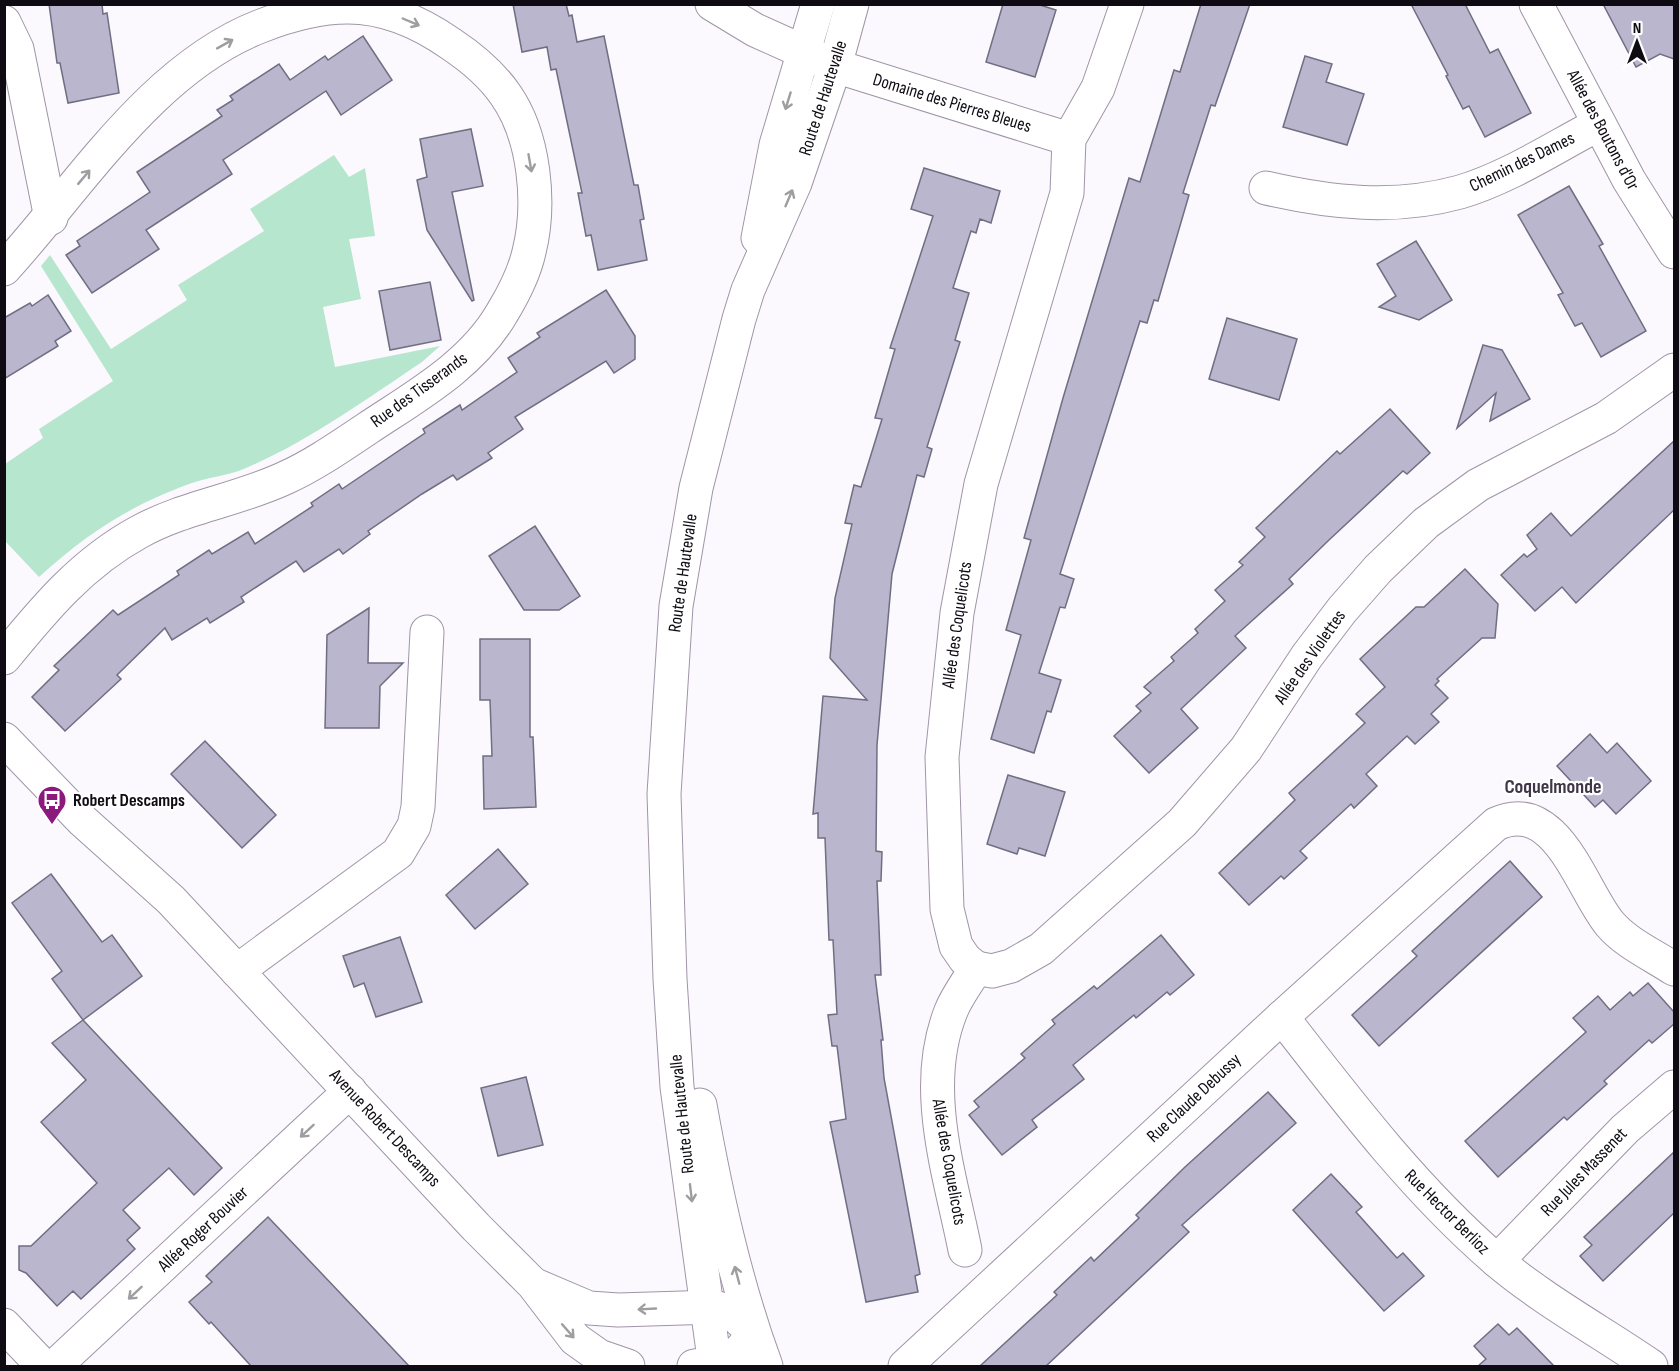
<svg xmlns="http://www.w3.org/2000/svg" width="1679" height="1371" font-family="'Sofia Sans Condensed',sans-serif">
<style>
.green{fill:#b7e6ce}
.building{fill:#b9b6cd;stroke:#706e82;stroke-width:1.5}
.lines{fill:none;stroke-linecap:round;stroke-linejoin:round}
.minor-casing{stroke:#a094a8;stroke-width:35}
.tertiary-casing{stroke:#a094a8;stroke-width:35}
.secondary-casing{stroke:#a094a8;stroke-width:35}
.minor{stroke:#fff;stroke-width:33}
.tertiary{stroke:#fff;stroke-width:33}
.secondary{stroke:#fff;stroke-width:33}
.oneway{stroke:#9f9da0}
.labels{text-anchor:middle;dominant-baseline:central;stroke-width:4.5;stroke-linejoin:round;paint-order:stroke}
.street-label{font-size:18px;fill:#0f0b12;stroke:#fff}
.poi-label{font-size:18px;font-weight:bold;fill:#0f0b12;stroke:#fff;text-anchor:start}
.neighbourhood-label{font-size:20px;font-weight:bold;fill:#403647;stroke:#fff}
</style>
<rect width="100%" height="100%" fill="#fbf9fd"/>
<path class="green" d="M 334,155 L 349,177 L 365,168 L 375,236 L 349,239 L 361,299 L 323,307 L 335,367 L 440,346 L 422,362 C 365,400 309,441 246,468 C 228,476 207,477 189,484 C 127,507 88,533 39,577 L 5,541 L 5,464 L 43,438 L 39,429 L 113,381 L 41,266 L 50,255 L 111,349 L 187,300 L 178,285 L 264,231 L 250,209 Z"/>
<g class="building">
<polygon points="49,4 102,4 103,14 107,13 119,93 68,103 60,63 57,63"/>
<polygon points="513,4 566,4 569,16 572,15 577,42 604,36 634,185 638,185 644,219 640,220 647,260 598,270 591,235 586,236 578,193 582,193 556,69 551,70 547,47 522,52"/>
<polygon points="1003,4 1037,4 1056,10 1035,77 986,62"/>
<polygon points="1201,4 1250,4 1215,106 1211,105 1183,193 1189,195 1158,301 1154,300 1147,323 1140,321 1060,574 1074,579 1065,608 1060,607 1039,673 1061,680 1051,712 1047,711 1034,753 991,739 1021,635 1006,630 1031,540 1024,538 1063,398 1129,178 1140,182 1174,70 1180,72"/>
<polygon points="1411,4 1465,4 1490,53 1498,49 1531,113 1485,137 1469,106 1463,109 1446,76 1448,75"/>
<polygon points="1603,4 1674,4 1674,59 1660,54 1636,67"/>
<polygon points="363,36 392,80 341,115 326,91 223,160 232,174 146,230 159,249 92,293 66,255 80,246 77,241 150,192 137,172 222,116 217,110 233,100 230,96 279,64 290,80 325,56 328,60"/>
<polygon points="1305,56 1332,64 1326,82 1364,94 1347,145 1283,127"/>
<polygon points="471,129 483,186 452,192 474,300 472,301 427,230 417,180 427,177 420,139"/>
<polygon points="924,168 1000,191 991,223 980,219 976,233 971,231 953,288 969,293 955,340 960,342 927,447 932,449 924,477 917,475 892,574 877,745 876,851 882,852 881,881 877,881 881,975 875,975 883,1040 881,1040 884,1078 920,1274 915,1276 918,1292 866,1302 830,1122 846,1119 837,1046 832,1046 828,1015 837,1014 833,940 829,940 825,838 818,838 818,813 813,814 823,696 867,700 830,658 835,598 852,524 845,523 854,485 861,487 882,419 875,418 895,349 890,348 933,216 911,209"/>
<polygon points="1569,186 1603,244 1599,246 1646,331 1601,357 1582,323 1575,326 1558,295 1563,293 1518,215"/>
<polygon points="1416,241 1452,300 1419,320 1379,307 1396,296 1377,264"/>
<polygon points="430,282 441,340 390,350 379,291"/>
<polygon points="606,290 635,336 635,359 614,373 606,361 515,417 523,429 488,453 492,458 457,480 453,475 422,494 368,531 370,534 343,554 339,549 304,572 296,561 241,597 244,602 210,623 207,618 172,640 165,628 117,675 121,679 65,731 32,697 59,670 54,666 113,610 118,615 179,575 177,571 209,550 212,554 248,532 255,544 313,506 311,503 339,484 342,489 425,433 423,429 460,405 462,410 517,372 508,358 540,337 537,333"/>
<polygon points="48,295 71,331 55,341 58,346 4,379 4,318 30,303 32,306"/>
<polygon points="1227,318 1297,339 1279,400 1209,379"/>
<polygon points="1483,345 1502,350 1530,399 1490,421 1496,393 1457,428"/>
<polygon points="1390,409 1430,453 1407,474 1403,471 1329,540 1289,579 1293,584 1235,636 1246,648 1181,709 1198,728 1149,773 1114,736 1141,711 1136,706 1151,693 1144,687 1174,661 1171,657 1198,633 1195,629 1225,601 1215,590 1243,565 1239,562 1265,537 1256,528 1337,451 1340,454"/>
<polygon points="1674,441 1674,510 1576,603 1562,587 1535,611 1501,575 1524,554 1527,557 1537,549 1527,535 1551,513 1571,536"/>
<polygon points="535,526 580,596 559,610 524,610 489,556"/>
<polygon points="1465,569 1498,604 1495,638 1482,638 1437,679 1439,681 1435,685 1448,698 1431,714 1439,722 1415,744 1407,736 1366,774 1377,786 1354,808 1351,804 1300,851 1307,858 1284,879 1281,876 1249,905 1219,873 1295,800 1289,793 1365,723 1356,714 1385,687 1360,659 1416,607 1424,607"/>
<polygon points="369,608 368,663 403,663 380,686 379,728 325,728 327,635"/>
<polygon points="480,639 530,639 530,737 533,737 536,807 484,809 483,756 492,756 490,700 480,700"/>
<polygon points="1590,734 1607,753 1617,743 1651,781 1616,814 1603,800 1595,807 1557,766"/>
<polygon points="205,741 276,815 242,848 171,774"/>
<polygon points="1008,775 1065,792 1045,856 1019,848 1017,854 987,844"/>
<polygon points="498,849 528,884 475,929 446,895"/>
<polygon points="1510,861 1542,897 1379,1046 1352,1015 1417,956 1412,951"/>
<polygon points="51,874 102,942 112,935 142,976 83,1020 52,979 62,971 12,903"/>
<polygon points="1161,935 1194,975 1170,995 1167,992 1136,1018 1134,1015 1073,1065 1084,1079 1032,1120 1037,1127 1002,1155 969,1115 979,1107 974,1101 1025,1058 1021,1054 1055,1024 1052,1020 1094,986 1097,989"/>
<polygon points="400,937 422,1002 376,1017 364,983 354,987 343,956"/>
<polygon points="1648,983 1674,1012 1674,1024 1652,1043 1649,1040 1604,1081 1607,1084 1567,1120 1564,1117 1498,1177 1465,1141 1586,1032 1573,1018 1598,996 1610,1010 1630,992 1633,996"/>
<polygon points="83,1020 222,1168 194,1195 169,1168 123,1210 140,1228 127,1240 135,1249 81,1299 73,1291 57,1306 26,1273 19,1270 19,1246 31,1246 97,1183 41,1122 86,1080 52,1043"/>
<polygon points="526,1077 543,1145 498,1156 481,1088"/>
<polygon points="1268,1092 1296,1123 1182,1225 1189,1232 1046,1366 980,1366 1057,1295 1054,1292 1091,1257 1094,1261 1139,1218 1136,1215 1185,1167"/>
<polygon points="1674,1152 1674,1213 1603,1281 1580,1256 1592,1245 1584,1237"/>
<polygon points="1331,1174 1362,1207 1356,1212 1397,1258 1403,1253 1424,1276 1384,1311 1293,1210"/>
<polygon points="268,1217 361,1315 409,1366 251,1366 211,1322 209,1324 189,1302 212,1282 206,1276"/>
<polygon points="1498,1324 1509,1335 1517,1328 1554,1366 1478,1366 1486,1359 1474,1346"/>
</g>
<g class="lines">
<g class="minor-casing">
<g id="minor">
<polyline points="712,4 755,30 835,66 1069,139"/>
<polyline points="1536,4 1629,180 1674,252"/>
<polyline points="4,22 17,49 51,218"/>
<path d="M 1266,188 C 1331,203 1395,210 1460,192 C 1508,178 1555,147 1599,124"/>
<path d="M 4,269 C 80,186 152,68 261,26 C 289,15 318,7 348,7 C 385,7 421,23 451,44 C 472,58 491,74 505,94 C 535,136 541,204 529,252 C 524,274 513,295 502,313 C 472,365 416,396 368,428 C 341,446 314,465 285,478 C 238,500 184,507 139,532 C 82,563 44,609 4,658"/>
<polyline points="976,968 992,971 1011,966 1041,949 1182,823 1246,749 1307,656 1342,610 1378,569 1426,523 1478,485 1606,418 1674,370"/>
<polyline points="237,971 398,853 414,826 418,807 427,632"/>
<path d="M 1282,1017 C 1348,1102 1414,1189 1496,1260 C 1543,1300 1600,1331 1651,1366"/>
<path d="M 965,1250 C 950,1174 920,1088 951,1011 C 957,996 968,982 976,968 L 965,959 L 956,946 L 947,909 L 942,757 L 957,613 L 981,484 L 1067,193 L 1069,139 L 1098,88 L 1127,4"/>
<polyline points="1497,1261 1625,1129 1674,1087"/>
<polyline points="4,1325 43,1366"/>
<polyline points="55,1366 350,1091"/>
<path d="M 905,1366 L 1282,1017 L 1496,824 C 1557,796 1582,891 1610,924 C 1626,943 1653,955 1674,969"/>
</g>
</g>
<g class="tertiary-casing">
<g id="tertiary">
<polyline points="4,739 83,821 171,900 476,1227 533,1284 575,1339 599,1356 628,1366"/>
<path d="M 535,1285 L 589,1308 L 618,1310 L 715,1307 L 732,1313 L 753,1332 C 737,1361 726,1362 694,1366"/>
</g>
</g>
<g class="secondary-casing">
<g id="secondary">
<polyline points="758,238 776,145 818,4"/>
<path d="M 700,1105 C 716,1194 735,1282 766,1366"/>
<polyline points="715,1366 677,1087 670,979 664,794 676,606 696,488 739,319 748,290 795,183 835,66 852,4"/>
</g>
</g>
<use href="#minor" class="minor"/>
<use href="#tertiary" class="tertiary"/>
<use href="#secondary" class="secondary"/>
</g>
<defs><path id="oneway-shaft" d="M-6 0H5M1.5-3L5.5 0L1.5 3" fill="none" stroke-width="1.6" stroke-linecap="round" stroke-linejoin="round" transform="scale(1.5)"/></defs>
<g class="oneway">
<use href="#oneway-shaft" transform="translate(411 22) rotate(23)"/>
<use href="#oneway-shaft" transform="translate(225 44) rotate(-29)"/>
<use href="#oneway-shaft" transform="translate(788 101) rotate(107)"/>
<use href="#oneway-shaft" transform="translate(530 163) rotate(80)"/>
<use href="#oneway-shaft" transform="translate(84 177) rotate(-50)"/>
<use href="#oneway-shaft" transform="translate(789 198) rotate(-67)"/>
<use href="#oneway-shaft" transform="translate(307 1131) rotate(137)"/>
<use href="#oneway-shaft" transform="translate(691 1193) rotate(83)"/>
<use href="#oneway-shaft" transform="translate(737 1275) rotate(-105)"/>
<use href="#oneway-shaft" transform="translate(135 1293) rotate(137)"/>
<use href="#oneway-shaft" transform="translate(647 1309) rotate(177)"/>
<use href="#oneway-shaft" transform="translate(568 1331) rotate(49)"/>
</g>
<defs>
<g id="bus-pin" transform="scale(1.5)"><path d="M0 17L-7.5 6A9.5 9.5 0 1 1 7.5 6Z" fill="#8c1a7c" stroke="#fff"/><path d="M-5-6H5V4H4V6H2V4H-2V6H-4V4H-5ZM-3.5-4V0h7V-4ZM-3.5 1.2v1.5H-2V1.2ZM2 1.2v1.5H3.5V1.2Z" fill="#fff"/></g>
</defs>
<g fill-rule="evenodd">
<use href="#bus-pin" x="52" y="800"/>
</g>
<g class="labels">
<g class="street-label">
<text transform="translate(823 98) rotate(-72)">Route de Hautevalle</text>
<text transform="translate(952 103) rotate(17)">Domaine des Pierres Bleues</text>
<text transform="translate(1603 130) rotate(62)">Allée des Boutons d'Or</text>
<text transform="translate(1522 162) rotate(-26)">Chemin des Dames</text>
<text transform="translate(419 390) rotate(-36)">Rue des Tisserands</text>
<text transform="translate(683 573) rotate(-82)">Route de Hautevalle</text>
<text transform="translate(957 625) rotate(-82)">Allée des Coquelicots</text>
<text transform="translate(1310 657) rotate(-55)">Allée des Violettes</text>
<text transform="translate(1194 1098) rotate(-43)">Rue Claude Debussy</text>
<text transform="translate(682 1114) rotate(-96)">Route de Hautevalle</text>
<text transform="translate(385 1128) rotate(47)">Avenue Robert Descamps</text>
<text transform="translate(949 1162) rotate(80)">Allée des Coquelicots</text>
<text transform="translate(1584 1172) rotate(-46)">Rue Jules Massenet</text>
<text transform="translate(1447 1212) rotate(45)">Rue Hector Berlioz</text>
<text transform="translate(203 1229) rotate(-43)">Allée Roger Bouvier</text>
</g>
<g class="poi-label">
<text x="73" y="800">Robert Descamps</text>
</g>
<g class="neighbourhood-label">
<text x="1553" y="787">Coquelmonde</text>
</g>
</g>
<rect width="1679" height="1371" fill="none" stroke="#0f0b12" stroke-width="12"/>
<g transform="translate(1637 42)" stroke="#ffffff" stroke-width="4.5" paint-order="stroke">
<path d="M0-4.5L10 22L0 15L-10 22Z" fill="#0f0b12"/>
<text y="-9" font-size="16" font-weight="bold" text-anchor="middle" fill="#0f0b12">N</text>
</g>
</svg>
